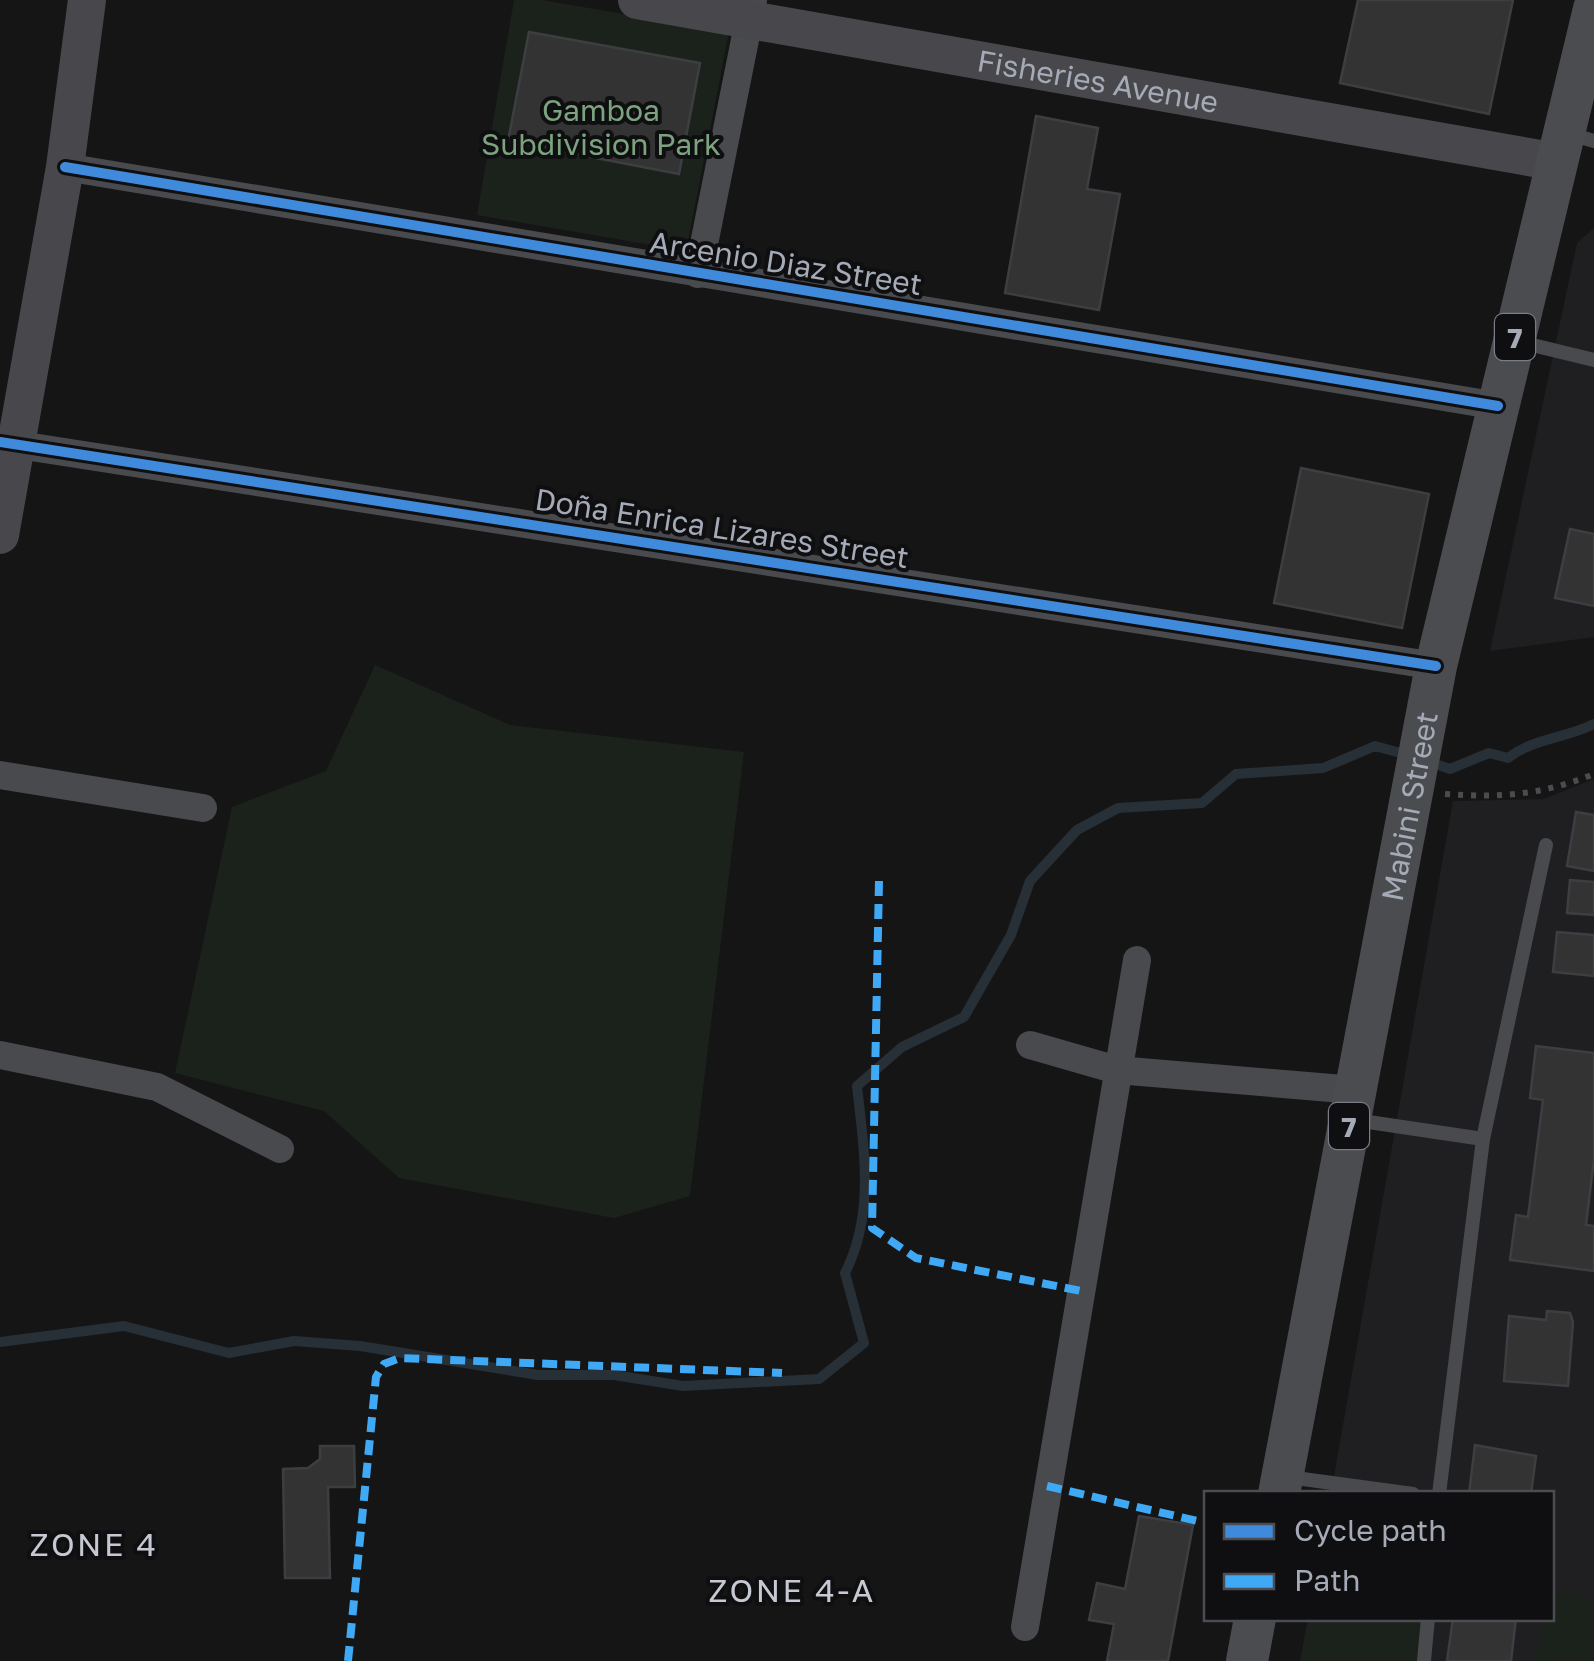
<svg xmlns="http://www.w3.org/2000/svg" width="1594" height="1661" font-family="'Golos Text',sans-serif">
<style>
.built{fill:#1f1f21}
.green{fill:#1b221c}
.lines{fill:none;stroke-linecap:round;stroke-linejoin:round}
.stream{stroke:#272f37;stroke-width:10}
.building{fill:#333334;stroke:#3d3e41;stroke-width:2.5}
.path{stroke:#4b4c50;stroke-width:6;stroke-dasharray:5 8;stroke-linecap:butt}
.lane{stroke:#494a4e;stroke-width:14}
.street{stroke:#494a4e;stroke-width:28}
.secondary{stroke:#48484c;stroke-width:38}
.primary{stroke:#4b4c50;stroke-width:42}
.quiet{stroke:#3fa9f5;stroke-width:8;stroke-dasharray:15 8;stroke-linecap:butt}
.cycleway-casing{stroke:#0f0f11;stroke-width:16}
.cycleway{stroke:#408adc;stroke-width:10}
.labels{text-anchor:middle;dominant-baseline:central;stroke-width:8;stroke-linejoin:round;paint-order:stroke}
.shield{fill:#0f0f11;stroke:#787c85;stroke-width:2.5}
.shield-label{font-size:28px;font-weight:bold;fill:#a5aab7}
.street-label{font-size:30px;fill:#a5aab7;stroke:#0f0f11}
.park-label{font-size:30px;fill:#7ba37e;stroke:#0f0f11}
.neighbourhood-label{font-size:32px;letter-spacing:2.5px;fill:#c6c9d2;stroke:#0f0f11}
</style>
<rect width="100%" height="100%" fill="#151515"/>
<g class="built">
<polygon points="1594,228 1594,637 1490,651 1577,243"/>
<polygon points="1594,779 1594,1661 1300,1661 1308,1619 1552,1618 1552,1494 1331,1493 1453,801 1544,799"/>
</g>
<g class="green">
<polygon points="514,0 542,0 729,32 686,251 477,215"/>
<polygon points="375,665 510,725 744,752 690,1196 614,1218 399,1178 324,1111 175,1073 232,807 326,771"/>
<polygon points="1552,1592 1594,1599 1594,1661 1536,1661 1543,1619 1552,1618"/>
<polygon points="1310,1619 1431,1619 1426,1661 1302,1661"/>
</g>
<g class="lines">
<g class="stream">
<path d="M 1429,762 L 1450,769 L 1489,753 L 1508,758 C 1534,738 1564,739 1594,724"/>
<path d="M 0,1342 L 124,1326 L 229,1353 L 294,1341 L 360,1346 L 538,1375 L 614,1375 L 683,1386 L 819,1379 L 864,1343 L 845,1273 C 875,1214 864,1150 857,1086 L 902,1047 L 964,1017 L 1011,935 L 1030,881 L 1077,830 L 1118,808 L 1202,803 L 1236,774 L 1323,768 L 1375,746 L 1408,755"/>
</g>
</g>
<g class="building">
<polygon points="1358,0 1513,0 1489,114 1340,83"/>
<polygon points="529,32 700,63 679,174 508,141"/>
<polygon points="1036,116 1098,128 1087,189 1120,194 1099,310 1005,293"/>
<polygon points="1301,468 1429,494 1402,628 1274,603"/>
<polygon points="1570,529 1594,534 1594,606 1555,598"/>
<polygon points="1576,812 1594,815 1594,871 1567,866"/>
<polygon points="1570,880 1594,882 1594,915 1567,913"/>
<polygon points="1557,932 1594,935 1594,976 1553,972"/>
<polygon points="1536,1046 1594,1053 1594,1159 1586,1225 1594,1226 1594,1271 1510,1260 1516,1215 1528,1217 1543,1100 1530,1098"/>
<polygon points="1547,1311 1570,1313 1573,1322 1568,1386 1504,1381 1509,1316 1546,1320"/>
<polygon points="1475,1445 1536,1456 1531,1494 1469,1494"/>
<polygon points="320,1446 354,1446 355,1487 328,1487 330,1578 285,1578 283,1469 308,1468 320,1459"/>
<polygon points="1139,1516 1193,1525 1168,1661 1107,1661 1114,1624 1089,1620 1097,1583 1125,1589"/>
<polygon points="1453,1618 1516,1618 1511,1661 1447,1661"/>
</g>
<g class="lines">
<path class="path" d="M 1445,794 C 1500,798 1542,795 1594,774"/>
<g class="lane">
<polyline points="1570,134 1594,141"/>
<polyline points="1520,342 1594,360"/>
<polyline points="1355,1120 1483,1139"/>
<polyline points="1288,1477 1413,1494"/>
<polyline points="1439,1494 1483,1139 1546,845"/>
<polyline points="1424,1661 1428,1618"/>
</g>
<g class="street">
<polyline points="65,167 1498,406"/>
<polyline points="698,274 753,0"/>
<polyline points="0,442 1436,666"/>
<polyline points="0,775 203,808"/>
<polyline points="1030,1045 1117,1070 1355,1090"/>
<polyline points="0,1055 157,1087 280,1149"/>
<polyline points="1025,1627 1137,960"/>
</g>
<g class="secondary">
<path id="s1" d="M 637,0 L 1557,162"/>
<polyline points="0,535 65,167 87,0"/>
</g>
<g class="primary">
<path id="s2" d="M 1279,1494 L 1436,666 L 1594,9"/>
<polyline points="1247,1661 1255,1618"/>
</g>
<g class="quiet">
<polyline points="879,881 872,1228 916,1258 1081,1291"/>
<polyline points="1047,1486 1206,1523"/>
<polyline points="348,1661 376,1377 384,1364 400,1358 782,1373"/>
</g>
<g class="cycleway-casing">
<g id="cycleway">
<polyline points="65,167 1498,406"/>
<polyline points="0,442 1436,666"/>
</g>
</g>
<use href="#cycleway" class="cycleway"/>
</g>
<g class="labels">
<g class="shield">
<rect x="1495" y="314" width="40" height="46" rx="8"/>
<rect x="1329" y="1103" width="40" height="46" rx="8"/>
</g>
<g class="shield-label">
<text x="1515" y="337">7</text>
<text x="1349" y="1126">7</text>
</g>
<g class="street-label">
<text stroke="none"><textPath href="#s1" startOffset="468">Fisheries Avenue</textPath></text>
<text transform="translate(786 263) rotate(9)">Arcenio Diaz Street</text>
<text transform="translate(722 528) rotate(9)">Doña Enrica Lizares Street</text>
<text stroke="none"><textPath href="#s2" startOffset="700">Mabini Street</textPath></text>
</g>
<g class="park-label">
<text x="601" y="110">Gamboa<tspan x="601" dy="34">Subdivision Park</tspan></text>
</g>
<g class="neighbourhood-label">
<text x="94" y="1544">ZONE 4</text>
<text x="792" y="1590">ZONE 4-A</text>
</g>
</g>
<rect x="1204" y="1491" width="350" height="130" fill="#0f0f11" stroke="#4b4d53" stroke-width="2.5"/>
<rect x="1224" y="1524" width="50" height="15" fill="#408adc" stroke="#4b4d53" stroke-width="2.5"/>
<text x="1294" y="1541" font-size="30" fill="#a5aab7">Cycle path</text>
<rect x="1224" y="1574" width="50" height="15" fill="#3fa9f5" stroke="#4b4d53" stroke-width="2.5"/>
<text x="1294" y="1591" font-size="30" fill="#a5aab7">Path</text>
</svg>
